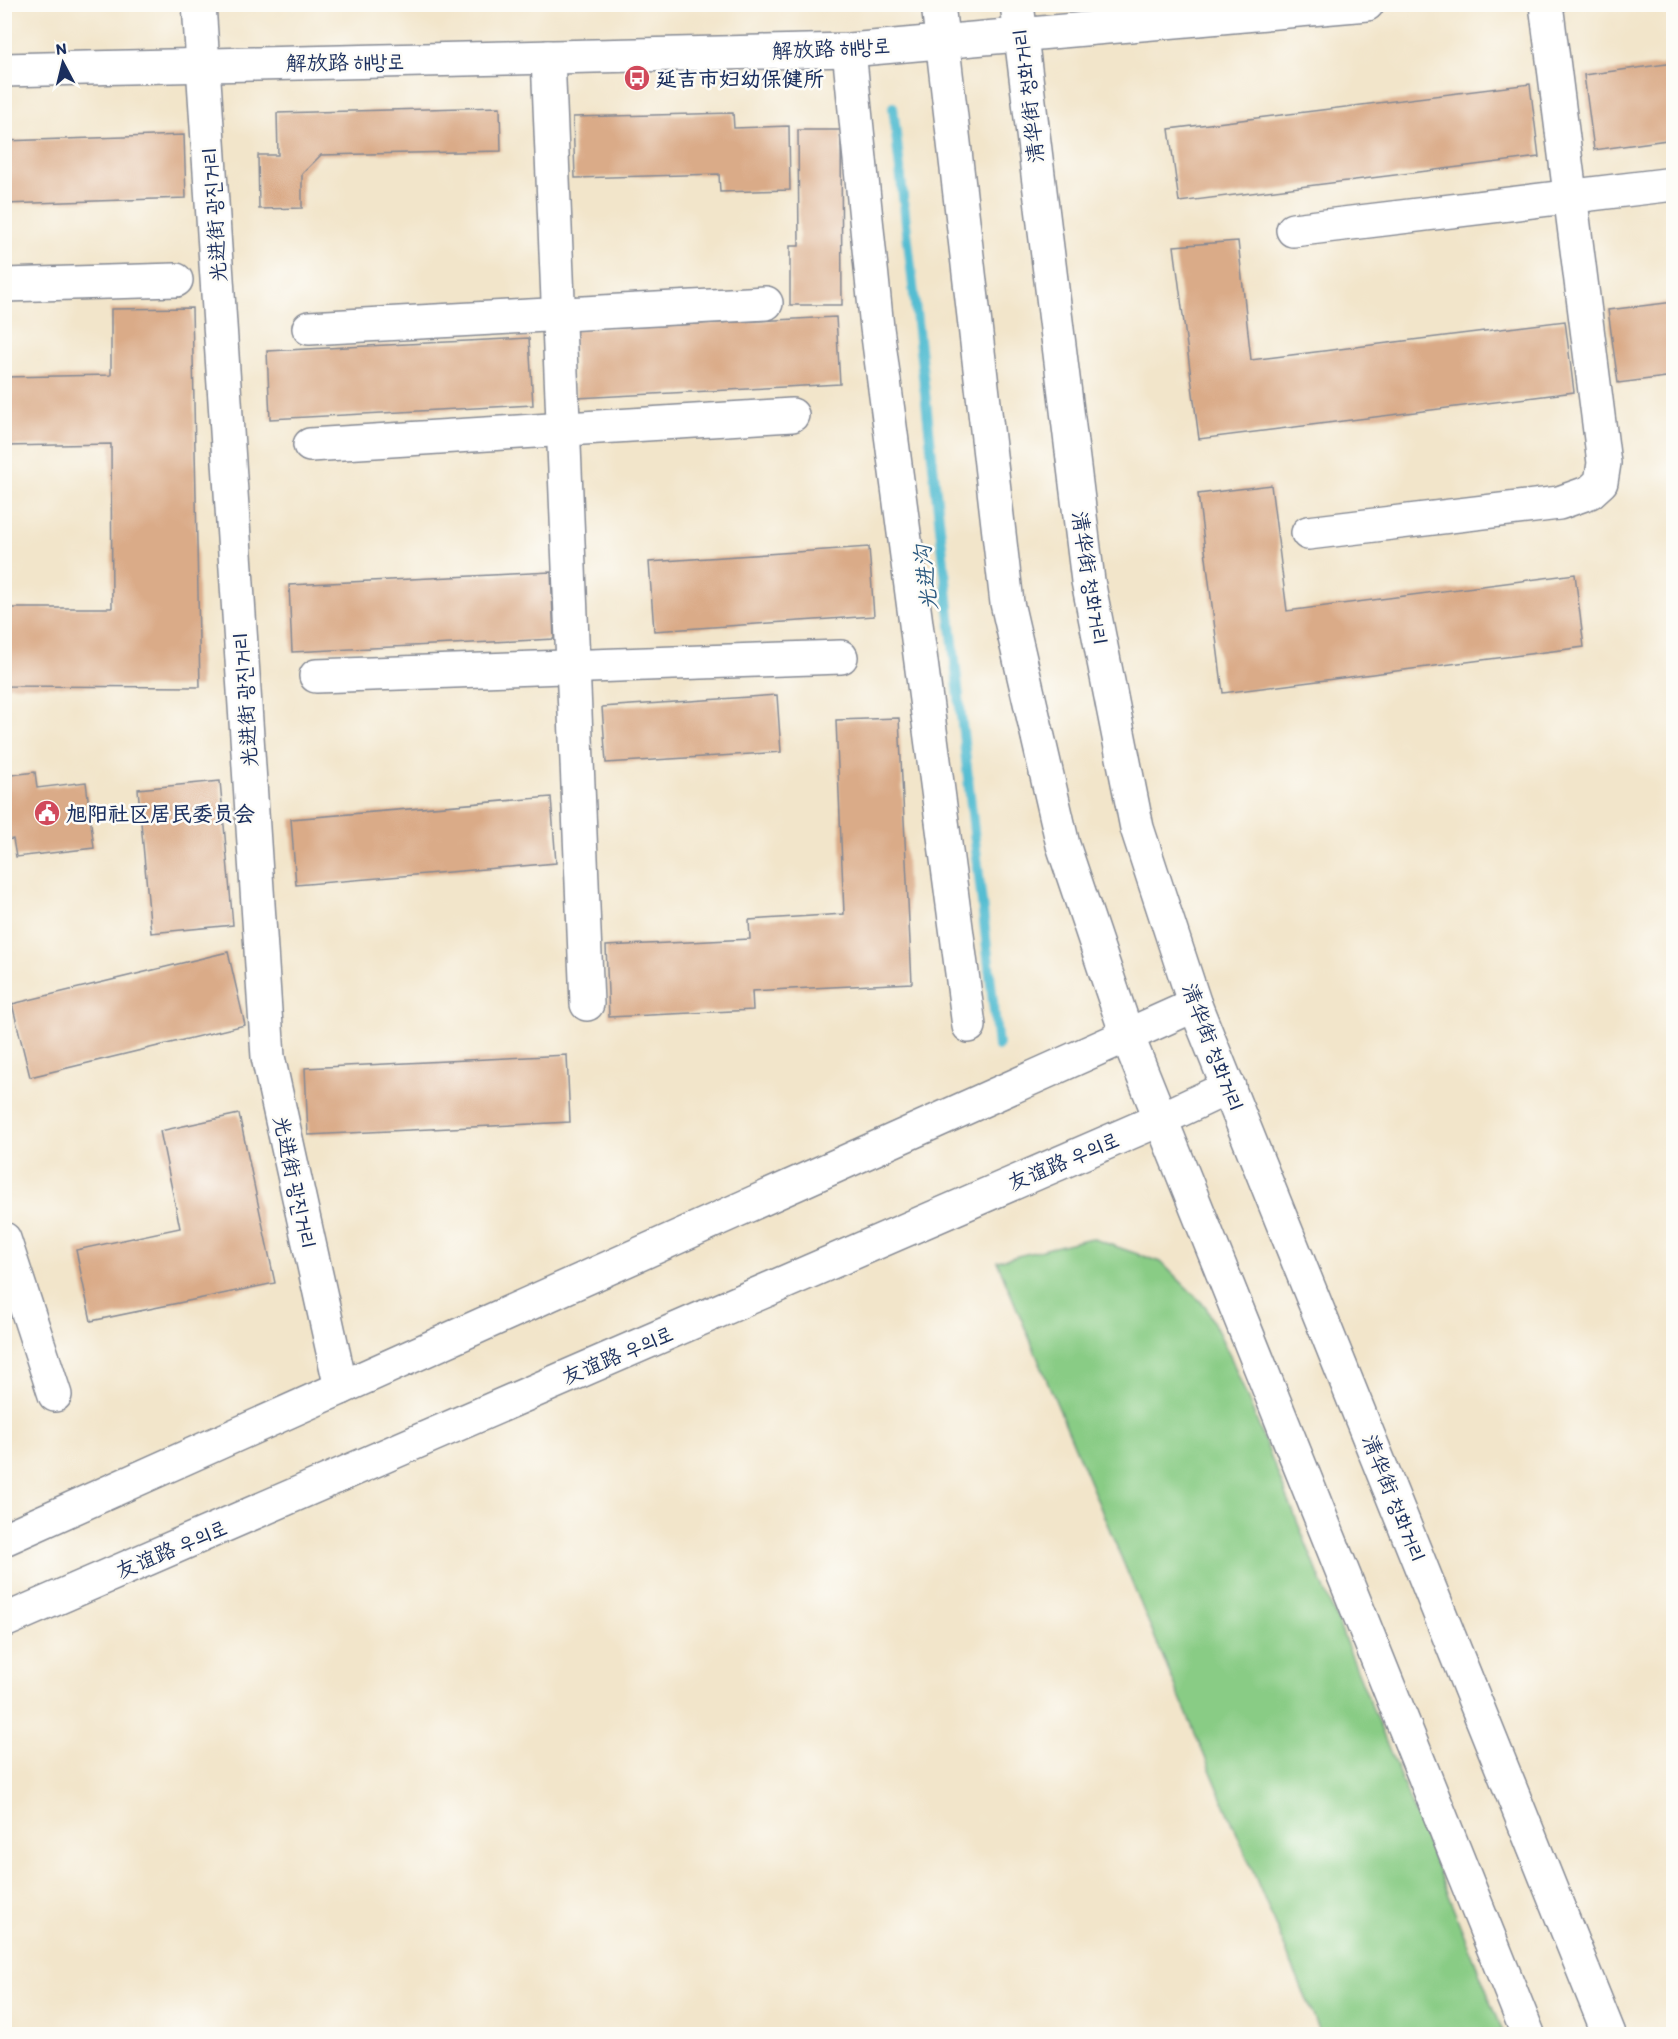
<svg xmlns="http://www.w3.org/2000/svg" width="1678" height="2039" font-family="Itim,'LXGW WenKai TC','Poor Story',sans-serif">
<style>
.green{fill:#89cc85;stroke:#527e72;stroke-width:1.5}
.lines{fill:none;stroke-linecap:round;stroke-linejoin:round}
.stream{stroke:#55bdd2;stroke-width:10}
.building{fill:#daab88}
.minor-casing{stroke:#868a94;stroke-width:36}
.major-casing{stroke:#868a94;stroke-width:36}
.minor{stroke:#fff;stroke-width:33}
.major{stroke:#fff;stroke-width:33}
.labels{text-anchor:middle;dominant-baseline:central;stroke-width:5;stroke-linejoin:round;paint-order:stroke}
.street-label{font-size:21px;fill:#1b2f5e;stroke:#fdfcf7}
.poi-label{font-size:21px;font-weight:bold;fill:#1b2f5e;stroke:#fdfcf7;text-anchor:start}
.water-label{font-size:22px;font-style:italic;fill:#2c5a81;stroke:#fdfcf7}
</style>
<rect width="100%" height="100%" fill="#fdfcf7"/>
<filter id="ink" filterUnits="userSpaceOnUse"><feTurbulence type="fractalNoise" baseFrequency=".0167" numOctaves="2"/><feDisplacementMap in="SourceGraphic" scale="12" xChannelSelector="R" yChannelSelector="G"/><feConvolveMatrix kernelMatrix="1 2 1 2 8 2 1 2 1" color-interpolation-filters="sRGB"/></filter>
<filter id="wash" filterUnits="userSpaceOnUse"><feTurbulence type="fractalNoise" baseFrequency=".008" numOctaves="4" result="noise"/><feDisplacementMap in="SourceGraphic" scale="24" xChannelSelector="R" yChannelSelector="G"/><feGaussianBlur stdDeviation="1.35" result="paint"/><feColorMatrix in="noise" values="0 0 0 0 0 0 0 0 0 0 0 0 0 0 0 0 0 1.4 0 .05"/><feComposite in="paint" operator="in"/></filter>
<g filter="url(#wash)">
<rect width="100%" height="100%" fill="#f2e5ca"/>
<polygon class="green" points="1091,1238 1161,1262 1206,1307 1232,1360 1504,2034 1321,2034 997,1261"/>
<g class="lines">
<polyline class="stream" points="893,107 998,1046"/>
</g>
<g id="blocks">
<g class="building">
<polygon points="1674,63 1674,139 1594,150 1584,75"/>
<polygon points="1530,84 1539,157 1179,202 1169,129"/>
<polygon points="500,107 501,151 321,155 302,174 302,208 259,209 258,155 278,155 277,113"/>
<polygon points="733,113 734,128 789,126 790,190 720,192 719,174 575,178 573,117"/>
<polygon points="798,130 841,130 842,305 790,305 790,246 799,246"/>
<polygon points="184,135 186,198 4,204 4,141"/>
<polygon points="1238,241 1251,360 1565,321 1574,392 1199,439 1174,246"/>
<polygon points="1674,302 1674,376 1618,383 1608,310"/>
<polygon points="192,308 200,687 4,686 4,608 112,608 111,444 4,446 4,377 111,375 111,309"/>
<polygon points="836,317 840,384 577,398 573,330"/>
<polygon points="529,338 533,405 270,419 267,351"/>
<polygon points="1271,485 1287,611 1575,574 1584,647 1223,693 1198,494"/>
<polygon points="869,547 874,616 654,631 649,562"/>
<polygon points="551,572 554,639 292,652 289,585"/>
<polygon points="777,695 781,752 606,763 602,707"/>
<polygon points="899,718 912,983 752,991 753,1010 609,1017 606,946 750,939 749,920 844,914 836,720"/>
<polygon points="35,772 37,788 86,782 94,848 16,857 13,839 4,840 4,776"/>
<polygon points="220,781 233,925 151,933 138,789"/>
<polygon points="551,797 556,863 296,885 291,819"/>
<polygon points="228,952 245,1025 30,1077 12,1004"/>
<polygon points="567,1055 570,1122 308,1135 305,1068"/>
<polygon points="239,1114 275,1283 91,1321 76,1250 180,1228 160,1131"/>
</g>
</g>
</g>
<g filter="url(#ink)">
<use href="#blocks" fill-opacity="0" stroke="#868a94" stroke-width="1.5"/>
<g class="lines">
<g class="minor-casing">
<g id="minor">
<polyline points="199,4 268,1057 341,1388"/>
<polyline points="849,50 877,328 969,1026"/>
<polyline points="548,57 587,1004"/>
<polyline points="4,70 849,50 1367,4"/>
<polyline points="1293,230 1674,184"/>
<polyline points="4,285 176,280"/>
<polyline points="309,328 766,303"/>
<polyline points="310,445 792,415"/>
<polyline points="1308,533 1559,503 1590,492 1601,482 1604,463 1546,4"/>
<polyline points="316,676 841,657"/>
<polyline points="4,1239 55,1395"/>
</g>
</g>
<g class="major-casing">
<g id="major">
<polyline points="938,4 1007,603 1063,845 1127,1035 1528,2034"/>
<polyline points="1017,4 1088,581 1137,828 1195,1005 1609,2034"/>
<polyline points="4,1539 1195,1005"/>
<polyline points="4,1621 1161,1119 1229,1087"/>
</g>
</g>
<use href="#minor" class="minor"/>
<use href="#major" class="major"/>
</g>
</g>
<defs>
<g id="bus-disc" transform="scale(1.35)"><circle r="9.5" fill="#d1495b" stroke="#fdfcf7"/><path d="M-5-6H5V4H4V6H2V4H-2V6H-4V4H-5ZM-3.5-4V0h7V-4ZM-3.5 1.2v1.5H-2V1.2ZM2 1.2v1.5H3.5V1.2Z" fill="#fff"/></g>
<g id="civic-disc" transform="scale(1.35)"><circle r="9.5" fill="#d1495b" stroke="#fdfcf7"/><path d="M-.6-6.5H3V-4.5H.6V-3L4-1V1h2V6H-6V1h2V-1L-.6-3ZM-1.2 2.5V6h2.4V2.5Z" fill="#fff"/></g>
</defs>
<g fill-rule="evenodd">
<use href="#bus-disc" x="637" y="78"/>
<use href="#civic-disc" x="47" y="813"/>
</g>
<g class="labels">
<g class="street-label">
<text transform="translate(831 48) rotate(-3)">解放路 해방로</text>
<text transform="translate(345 62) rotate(-1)">解放路 해방로</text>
<text transform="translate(1028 96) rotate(-97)">清华街 청화거리</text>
<text transform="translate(214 215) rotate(-94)">光进街 광진거리</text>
<text transform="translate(1090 578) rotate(81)">清华街 청화거리</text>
<text transform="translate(245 700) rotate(-94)">光进街 광진거리</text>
<text transform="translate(1213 1047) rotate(69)">清华街 청화거리</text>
<text transform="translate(1063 1161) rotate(-23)">友谊路 우의로</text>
<text transform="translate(295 1182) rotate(78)">光进街 광진거리</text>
<text transform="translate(617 1355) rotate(-23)">友谊路 우의로</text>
<text transform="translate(1394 1498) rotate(68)">清华街 청화거리</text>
<text transform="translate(171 1549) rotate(-23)">友谊路 우의로</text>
</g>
<g class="poi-label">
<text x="656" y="78">延吉市妇幼保健所</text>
<text x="66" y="813">旭阳社区居民委员会</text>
</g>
<g class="water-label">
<text transform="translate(926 578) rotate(-96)">光进沟</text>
</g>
</g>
<rect width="1678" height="2039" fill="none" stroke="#fdfcf7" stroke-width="24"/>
<g transform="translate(63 63) rotate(353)" stroke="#fdfcf7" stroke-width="4.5" paint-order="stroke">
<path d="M0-4.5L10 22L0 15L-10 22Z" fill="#1b2f5e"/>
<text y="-9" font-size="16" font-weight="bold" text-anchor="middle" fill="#1b2f5e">N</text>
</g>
</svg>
